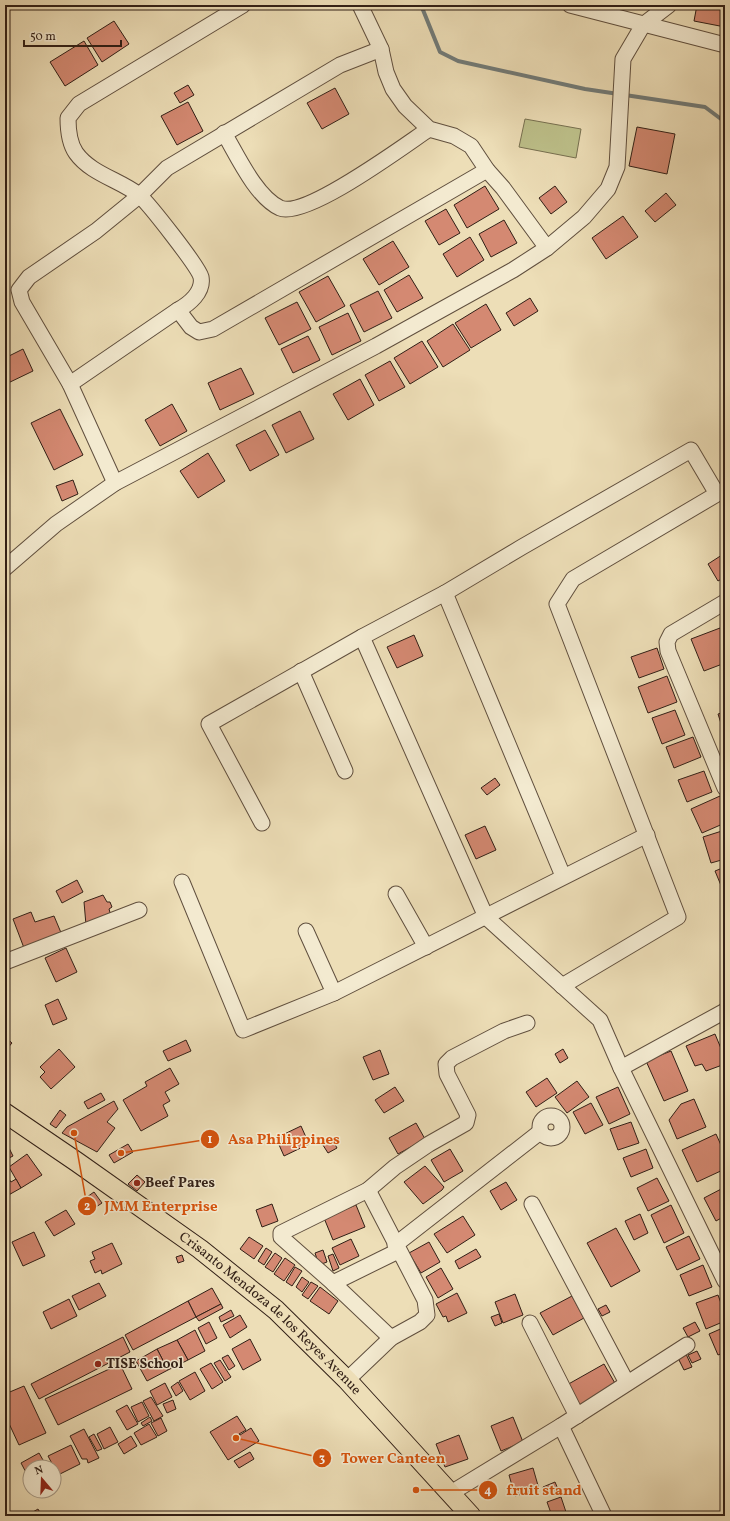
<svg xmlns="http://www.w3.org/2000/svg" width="730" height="1521" font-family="Vollkorn,serif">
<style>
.green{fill:#bdc08a;stroke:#777050}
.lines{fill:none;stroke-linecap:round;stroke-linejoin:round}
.stream{stroke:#727b78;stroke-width:4}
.building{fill:#d48972;stroke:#311f16}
.minor-casing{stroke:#604f3e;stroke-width:17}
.major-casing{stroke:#311f16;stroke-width:21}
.minor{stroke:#f3ead0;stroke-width:15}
.major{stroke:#eddeb7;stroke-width:19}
.poi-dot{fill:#8f2418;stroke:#f3ead0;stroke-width:1.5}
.labels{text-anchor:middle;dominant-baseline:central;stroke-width:3;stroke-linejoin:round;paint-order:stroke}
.poi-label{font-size:14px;font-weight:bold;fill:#311f16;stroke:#f3ead0;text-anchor:start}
.street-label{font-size:14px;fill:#311f16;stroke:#f3ead0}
.leader{fill:none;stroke:#d6530d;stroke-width:1.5}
.callout-dot{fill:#d6530d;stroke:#f3ead0;stroke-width:1.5}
.mark-label{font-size:12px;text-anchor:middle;font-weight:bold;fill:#fff}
.callout-label{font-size:15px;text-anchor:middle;font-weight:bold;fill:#d6530d;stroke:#f3ead0;stroke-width:3;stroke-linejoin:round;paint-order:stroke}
</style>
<rect width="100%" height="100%" fill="#eddeb7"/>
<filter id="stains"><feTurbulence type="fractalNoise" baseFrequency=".005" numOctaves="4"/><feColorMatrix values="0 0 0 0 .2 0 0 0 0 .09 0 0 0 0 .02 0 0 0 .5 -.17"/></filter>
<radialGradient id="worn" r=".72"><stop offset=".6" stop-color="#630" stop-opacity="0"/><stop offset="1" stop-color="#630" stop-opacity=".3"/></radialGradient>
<polygon class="green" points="525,119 581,129 576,158 519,147"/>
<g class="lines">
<polyline class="stream" points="421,5 440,52 458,61 585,89 705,107 725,122"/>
</g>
<g class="building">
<polygon points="697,5 725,5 725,27 694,21"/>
<polygon points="114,21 129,44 102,62 87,38"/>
<polygon points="84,41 98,65 65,86 50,62"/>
<polygon points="188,85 194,95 180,103 174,93"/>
<polygon points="335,88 349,114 322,129 307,103"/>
<polygon points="188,102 203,131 177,145 161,116"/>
<polygon points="637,127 675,134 667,174 629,166"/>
<polygon points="485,186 499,209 467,228 454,205"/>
<polygon points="555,186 567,202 551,214 539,198"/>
<polygon points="666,193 676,205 655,222 645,211"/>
<polygon points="446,209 460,233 439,245 425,221"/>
<polygon points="623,216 638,237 606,259 592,238"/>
<polygon points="504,220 517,243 491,257 479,234"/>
<polygon points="470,237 484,260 457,277 443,254"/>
<polygon points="393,241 409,267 379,285 363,259"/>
<polygon points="409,275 423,298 397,312 384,290"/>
<polygon points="328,276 345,306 316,322 299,292"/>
<polygon points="378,291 392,318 364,332 350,305"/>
<polygon points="530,298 538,311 514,326 506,313"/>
<polygon points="297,302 311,329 279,345 265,318"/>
<polygon points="486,304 501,330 471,348 455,323"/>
<polygon points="348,313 361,341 332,355 319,327"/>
<polygon points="453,324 470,350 443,367 427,341"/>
<polygon points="308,336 320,360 293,373 281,349"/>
<polygon points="422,341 438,367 410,384 394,358"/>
<polygon points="23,349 33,371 6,384 5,358"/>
<polygon points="390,361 405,387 379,401 365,375"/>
<polygon points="241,368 254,394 220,410 208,383"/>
<polygon points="360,379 374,405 348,420 333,394"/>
<polygon points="172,404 187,431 160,446 145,420"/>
<polygon points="60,409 83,455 54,470 31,423"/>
<polygon points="300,411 314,439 286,453 272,425"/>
<polygon points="265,430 279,455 250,471 236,445"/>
<polygon points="208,453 225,481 198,498 180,471"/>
<polygon points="73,480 78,494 62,501 56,486"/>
<polygon points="725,553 725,577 718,581 708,564"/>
<polygon points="720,628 725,640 725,663 704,671 691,639"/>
<polygon points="414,635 423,656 397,668 387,647"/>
<polygon points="657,648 664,669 639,678 631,657"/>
<polygon points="667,676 677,702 648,713 638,687"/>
<polygon points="675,710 685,735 662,744 652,718"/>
<polygon points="725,712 725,736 718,714"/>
<polygon points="693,737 701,757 674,768 666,747"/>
<polygon points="704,771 712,792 687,802 678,780"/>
<polygon points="495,778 500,785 487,795 481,788"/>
<polygon points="720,796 725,806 725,823 702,833 691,809"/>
<polygon points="485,826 496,850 476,859 465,835"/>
<polygon points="725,830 725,859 711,863 703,837"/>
<polygon points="725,867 725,895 715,871"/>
<polygon points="77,880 83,892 62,903 56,891"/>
<polygon points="103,895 107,902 110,902 112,907 109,909 111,916 86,925 84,902"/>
<polygon points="31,912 35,922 54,916 62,935 24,948 13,919"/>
<polygon points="66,948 77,972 56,982 45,958"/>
<polygon points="58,999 67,1019 53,1025 45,1005"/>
<polygon points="715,1034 725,1058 725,1064 706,1071 702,1064 695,1066 686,1046"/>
<polygon points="5,1037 12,1043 5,1051"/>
<polygon points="186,1040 191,1051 168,1061 163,1051"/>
<polygon points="59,1049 75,1067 51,1089 40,1077 45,1072 40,1067"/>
<polygon points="563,1049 568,1058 560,1063 555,1054"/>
<polygon points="380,1050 389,1074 373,1080 363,1057"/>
<polygon points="671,1051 688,1091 664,1101 646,1061"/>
<polygon points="170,1068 179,1084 165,1092 170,1101 163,1105 168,1116 141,1131 123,1100 147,1086 145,1082"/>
<polygon points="547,1078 557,1093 536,1107 526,1092"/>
<polygon points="577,1081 589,1097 567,1113 555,1097"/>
<polygon points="395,1087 404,1101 384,1113 375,1100"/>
<polygon points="618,1087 630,1114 609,1124 596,1097"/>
<polygon points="101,1093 105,1100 88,1109 84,1102"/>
<polygon points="694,1099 706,1127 677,1139 669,1120 681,1104"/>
<polygon points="114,1101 118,1109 107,1122 115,1128 97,1152 62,1133 67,1127"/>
<polygon points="591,1103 603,1125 585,1134 573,1112"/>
<polygon points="60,1110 66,1115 56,1128 50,1124"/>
<polygon points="631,1122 639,1143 618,1150 610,1129"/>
<polygon points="416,1123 425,1139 398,1154 389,1138"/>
<polygon points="301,1126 309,1144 284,1156 276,1138"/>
<polygon points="716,1134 725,1154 725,1169 697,1182 682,1150"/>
<polygon points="331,1137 337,1148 328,1153 321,1142"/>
<polygon points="128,1144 133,1152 114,1163 109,1155"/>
<polygon points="9,1148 13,1156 5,1160 5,1150"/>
<polygon points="450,1149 463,1171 444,1182 431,1160"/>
<polygon points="646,1149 653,1168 631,1177 623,1158"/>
<polygon points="27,1154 42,1175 21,1188 9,1167"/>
<polygon points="425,1166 444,1187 442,1190 423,1204 404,1182"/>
<polygon points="5,1173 11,1182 16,1179 21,1188 5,1197"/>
<polygon points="137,1175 145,1182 137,1191 128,1184"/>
<polygon points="657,1178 669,1201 648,1211 637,1188"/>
<polygon points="506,1182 517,1200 501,1210 490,1191"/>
<polygon points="725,1187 725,1216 716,1221 704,1198"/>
<polygon points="94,1192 102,1203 84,1215 77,1204"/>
<polygon points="272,1204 278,1221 262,1227 256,1210"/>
<polygon points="356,1205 365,1227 333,1240 324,1218"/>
<polygon points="671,1205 684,1233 664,1243 651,1215"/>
<polygon points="66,1210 75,1224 54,1236 45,1222"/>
<polygon points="640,1214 648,1233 634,1240 625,1221"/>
<polygon points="463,1216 475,1235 447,1253 434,1234"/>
<polygon points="616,1228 640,1271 611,1287 587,1243"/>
<polygon points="34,1232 45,1256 23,1266 12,1242"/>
<polygon points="689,1236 700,1259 677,1270 666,1247"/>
<polygon points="249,1237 263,1246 254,1259 240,1249"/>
<polygon points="351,1239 359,1256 340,1265 332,1248"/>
<polygon points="429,1242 440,1262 421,1273 409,1253"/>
<polygon points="112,1243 122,1264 102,1274 101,1270 95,1273 90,1261 95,1259 92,1252"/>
<polygon points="266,1248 272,1252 264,1265 258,1261"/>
<polygon points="476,1249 481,1257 459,1269 455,1261"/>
<polygon points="323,1250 327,1262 319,1265 315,1253"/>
<polygon points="275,1253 282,1258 273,1272 265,1267"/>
<polygon points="333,1254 339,1268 333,1271 328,1256"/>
<polygon points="182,1255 184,1261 178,1263 176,1257"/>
<polygon points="285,1258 295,1265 284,1281 274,1274"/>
<polygon points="703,1265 712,1287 689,1296 680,1275"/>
<polygon points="295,1267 302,1271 292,1286 286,1282"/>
<polygon points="441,1268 453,1289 438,1298 426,1277"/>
<polygon points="302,1277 309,1282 302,1292 296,1287"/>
<polygon points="311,1282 318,1286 308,1299 302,1295"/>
<polygon points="99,1283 106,1296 79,1310 72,1296"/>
<polygon points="320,1287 338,1301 329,1314 310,1301"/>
<polygon points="212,1288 221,1304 196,1317 188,1301"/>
<polygon points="457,1293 467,1313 448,1322 446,1316 443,1317 436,1304"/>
<polygon points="515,1294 523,1315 503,1323 495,1302"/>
<polygon points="718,1295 725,1314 725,1321 706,1329 696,1303"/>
<polygon points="572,1296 584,1318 553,1335 540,1313"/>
<polygon points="69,1299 77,1316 51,1329 43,1312"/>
<polygon points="188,1301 196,1317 133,1350 125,1335"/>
<polygon points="221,1304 223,1308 199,1321 196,1317"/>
<polygon points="606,1305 610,1312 602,1316 598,1309"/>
<polygon points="231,1310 234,1316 221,1322 219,1317"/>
<polygon points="499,1314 502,1323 495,1326 491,1317"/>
<polygon points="240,1315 247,1327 230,1338 223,1325"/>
<polygon points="209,1322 217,1338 206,1344 198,1328"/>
<polygon points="695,1322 700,1331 688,1337 683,1328"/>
<polygon points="725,1327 725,1352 718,1355 709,1334"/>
<polygon points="195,1330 205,1351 188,1360 177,1340"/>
<polygon points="123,1337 130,1352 39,1399 31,1384"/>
<polygon points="250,1339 261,1360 243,1370 232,1349"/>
<polygon points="177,1340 188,1360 168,1370 157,1349"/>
<polygon points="157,1349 168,1370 147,1381 136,1361"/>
<polygon points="697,1351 701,1359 692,1363 688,1355"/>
<polygon points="686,1354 692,1367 684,1370 678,1358"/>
<polygon points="228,1355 235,1366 229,1370 222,1358"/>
<polygon points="220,1360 231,1377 225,1381 214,1363"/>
<polygon points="211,1363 223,1382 212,1389 200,1369"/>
<polygon points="120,1364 132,1389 58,1425 45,1399"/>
<polygon points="604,1364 616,1385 577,1407 565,1386"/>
<polygon points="195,1372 205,1391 190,1400 179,1381"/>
<polygon points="178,1382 183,1391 176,1396 171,1387"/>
<polygon points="165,1383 172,1397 157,1405 150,1391"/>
<polygon points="24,1386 46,1433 19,1445 5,1415 5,1394"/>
<polygon points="151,1397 163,1416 154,1421 143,1401"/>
<polygon points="173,1400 176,1409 167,1413 163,1404"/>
<polygon points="142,1402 149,1416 138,1422 131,1407"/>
<polygon points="127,1405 138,1424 127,1430 116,1411"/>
<polygon points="237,1416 246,1430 239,1434 240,1435 251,1428 259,1441 228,1460 210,1432"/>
<polygon points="150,1417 152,1421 143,1426 141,1423"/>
<polygon points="513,1417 523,1442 501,1451 491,1426"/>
<polygon points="161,1418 167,1431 158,1436 151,1423"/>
<polygon points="149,1424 157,1437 141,1445 134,1433"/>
<polygon points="110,1427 118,1442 104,1449 97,1434"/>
<polygon points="84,1429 99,1458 88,1463 87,1459 82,1459 70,1436"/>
<polygon points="94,1434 102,1449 97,1451 89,1437"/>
<polygon points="459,1435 468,1459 445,1467 436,1444"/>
<polygon points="131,1436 137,1446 124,1454 118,1444"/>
<polygon points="71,1445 80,1464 58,1475 48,1456"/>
<polygon points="250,1452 254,1459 239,1468 234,1461"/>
<polygon points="39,1453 47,1467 30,1467 30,1480 21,1463"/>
<polygon points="533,1468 539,1489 515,1496 509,1475"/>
<polygon points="555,1482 558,1489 546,1495 543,1487"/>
<polygon points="561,1497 566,1512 552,1516 547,1502"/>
<polygon points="38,1509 42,1516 26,1516"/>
</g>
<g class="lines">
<g class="minor-casing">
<g id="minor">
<polyline points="360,5 381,49 386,72 393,89 405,106 429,129 454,136 471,146 487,170 503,188 547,248"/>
<polyline points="570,5 725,45"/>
<path d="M 224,133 C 237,155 256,197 280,208 C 306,219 405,145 429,129"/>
<polyline points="178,310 191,327 199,332 213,329 487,170"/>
<path d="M 70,384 L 178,310 C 189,304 204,292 201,277 C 198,266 149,204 139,195 C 120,180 91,174 76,153 C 69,143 68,129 68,118 L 79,104 L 243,5"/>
<polyline points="115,483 70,384 22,302 19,290 29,277 96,231 139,196 167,168 340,65 381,49"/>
<polyline points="5,568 56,524 115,483 376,346 513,270 547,248 584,217 608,189 617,167 623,59 643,25 669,5"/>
<polyline points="445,593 563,876"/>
<polyline points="725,602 671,634 667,642 668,651 725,788"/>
<polyline points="362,637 486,917 600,1020 621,1068 725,1281"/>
<polyline points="301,671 345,771"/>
<polyline points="262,823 209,724 362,637 445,593 522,547 691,450 717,494 573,579 557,604 678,917 562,986"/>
<polyline points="182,882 243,1030 334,993 647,835"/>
<polyline points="396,894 426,947"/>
<polyline points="306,931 334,993"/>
<polyline points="5,962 139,910"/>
<polyline points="621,1068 725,1011"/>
<circle cx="551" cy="1127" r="11"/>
<polyline points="532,1204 627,1383"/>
<polyline points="395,1245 540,1132"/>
<polyline points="333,1283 398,1251"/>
<polyline points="530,1323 577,1416"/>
<polyline points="391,1338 333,1283 281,1237 281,1233 368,1190 395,1167 429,1144 466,1123 468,1115 447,1074 446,1064 452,1058 504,1031 527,1023"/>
<polyline points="347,1380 391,1338 420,1322 427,1315 425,1300 368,1190"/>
<polyline points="561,1426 604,1516"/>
<polyline points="451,1493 561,1426 687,1345"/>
</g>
</g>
<g class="major-casing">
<g id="major">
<path id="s1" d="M 5,1113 L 77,1162 L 200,1249 L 276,1310 L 347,1380 L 471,1516"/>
</g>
</g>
<use href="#minor" class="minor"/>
<use href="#major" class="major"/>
</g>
<g class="poi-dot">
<circle cx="137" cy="1183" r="4"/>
<circle cx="98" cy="1364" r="4"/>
</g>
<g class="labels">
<g class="poi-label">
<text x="145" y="1183">Beef Pares</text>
<text x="106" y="1364">TISE School</text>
</g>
<g class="street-label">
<text stroke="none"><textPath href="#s1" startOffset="333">Crisanto Mendoza de los Reyes Avenue</textPath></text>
</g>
</g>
<path class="leader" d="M121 1153L210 1139M74 1133L87 1206M236 1438L322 1458M416 1490L488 1490"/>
<g class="callout-dot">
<circle cx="121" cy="1153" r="4"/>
<circle cx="74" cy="1133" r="4"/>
<circle cx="236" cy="1438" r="4"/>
<circle cx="416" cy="1490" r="4"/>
<circle cx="210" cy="1139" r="10"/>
<circle cx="87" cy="1206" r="10"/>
<circle cx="322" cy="1458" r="10"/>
<circle cx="488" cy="1490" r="10"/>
</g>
<g class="mark-label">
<text x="210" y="1143">1</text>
<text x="87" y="1210">2</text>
<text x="322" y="1462">3</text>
<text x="488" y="1494">4</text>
</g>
<g class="callout-label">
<text x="284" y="1144">Asa Philippines</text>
<text x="161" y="1211">JMM Enterprise</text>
<text x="393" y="1463">Tower Canteen</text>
<text x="544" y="1495">fruit stand</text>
</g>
<rect width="730" height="1521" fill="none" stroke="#eddeb7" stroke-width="20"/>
<rect x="6" y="6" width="718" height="1509" fill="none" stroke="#311f16" stroke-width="2"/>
<rect x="10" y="10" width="710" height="1501" fill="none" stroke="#311f16"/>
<g transform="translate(42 1479) rotate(341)"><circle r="19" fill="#f3ead0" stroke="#a59986"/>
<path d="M0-3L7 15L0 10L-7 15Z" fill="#8f2418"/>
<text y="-6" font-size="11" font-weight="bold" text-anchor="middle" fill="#311f16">N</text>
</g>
<path d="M24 40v6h97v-6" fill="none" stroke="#311f16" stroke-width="2"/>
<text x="30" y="40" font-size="12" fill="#311f16" stroke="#f3ead0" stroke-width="3" paint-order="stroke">50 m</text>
<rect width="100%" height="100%" filter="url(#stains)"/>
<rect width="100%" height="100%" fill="url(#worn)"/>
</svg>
